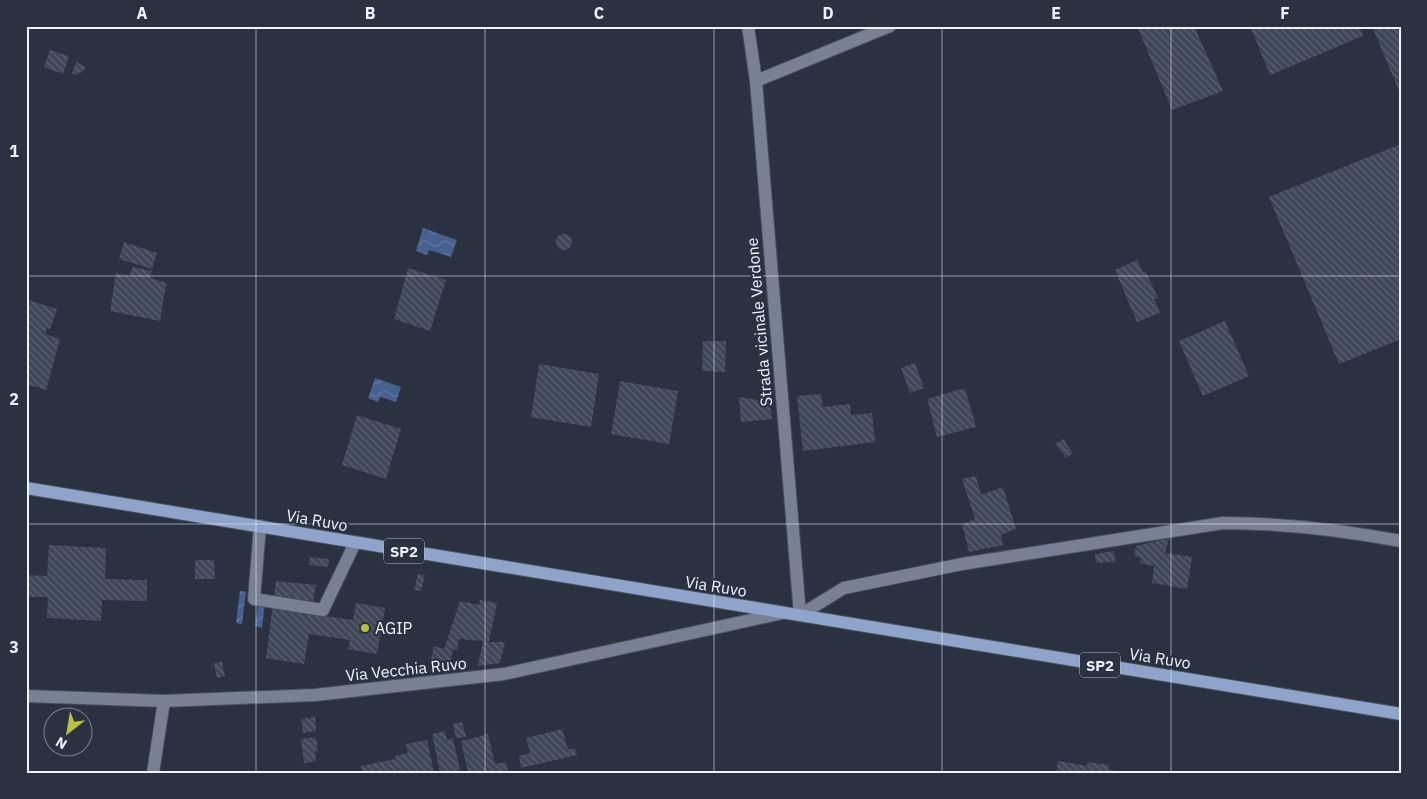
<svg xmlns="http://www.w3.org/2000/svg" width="1427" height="799" font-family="'IBM Plex Sans',sans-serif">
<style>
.water{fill:url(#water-waves)}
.building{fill:url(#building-back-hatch)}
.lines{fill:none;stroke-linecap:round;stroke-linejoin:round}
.minor-casing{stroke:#474f5b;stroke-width:14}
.major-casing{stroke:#474f5b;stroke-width:14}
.minor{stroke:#778193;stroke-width:12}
.major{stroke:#8ea4cb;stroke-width:12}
.grid{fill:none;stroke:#eff5ff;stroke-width:1;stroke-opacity:0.55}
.poi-dot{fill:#bbc044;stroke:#2a3241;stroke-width:2}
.labels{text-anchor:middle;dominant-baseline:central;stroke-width:4.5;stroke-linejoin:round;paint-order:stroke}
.shield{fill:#2a3241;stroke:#b4bac6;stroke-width:1}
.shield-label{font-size:15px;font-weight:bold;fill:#eff5ff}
.street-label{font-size:16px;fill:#eff5ff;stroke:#2a3241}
.poi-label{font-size:16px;fill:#eff5ff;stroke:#2a3241;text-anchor:start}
.neatline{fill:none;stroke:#eff5ff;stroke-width:2}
.grid-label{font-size:16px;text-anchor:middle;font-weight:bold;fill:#eff5ff}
</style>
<defs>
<pattern id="water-waves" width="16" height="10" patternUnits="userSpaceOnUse" patternTransform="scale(1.25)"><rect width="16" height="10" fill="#46608f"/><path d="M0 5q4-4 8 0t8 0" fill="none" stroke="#6177a0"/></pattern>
<pattern id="building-back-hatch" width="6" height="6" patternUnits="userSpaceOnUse" patternTransform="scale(1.25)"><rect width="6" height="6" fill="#3e4757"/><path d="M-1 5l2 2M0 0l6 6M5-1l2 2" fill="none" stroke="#5a6270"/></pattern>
</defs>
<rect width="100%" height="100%" fill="#2a3241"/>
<g class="water">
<polygon points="423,228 457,240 451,257 429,250 427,255 416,251"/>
<polygon points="375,378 401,387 396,402 380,397 378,402 368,398"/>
<polygon points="240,591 246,592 242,624 236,623"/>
<polygon points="260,594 266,595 262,628 255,626"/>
</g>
<g class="building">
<polygon points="1137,26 1194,26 1223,91 1172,110"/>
<polygon points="1250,26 1359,26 1363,36 1270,75"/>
<polygon points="1372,26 1401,26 1401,96"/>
<polygon points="50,50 69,56 63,74 44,67"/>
<polygon points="76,62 86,67 82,73 80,72 77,75 72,73"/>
<polygon points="1401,144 1401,339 1339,364 1269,197"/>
<circle cx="564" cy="242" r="8"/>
<polygon points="124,242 157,253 152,269 119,259"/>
<polygon points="1137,260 1143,273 1146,272 1158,298 1154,299 1160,313 1137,322 1115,270"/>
<polygon points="133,267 152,271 150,278 166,283 160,321 110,311 116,273 129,276"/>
<polygon points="408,268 446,280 430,331 394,319"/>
<polygon points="26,297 29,297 28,300 57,309 50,330 47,328 45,334 60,339 46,390 26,384"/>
<polygon points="1225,321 1249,376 1203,396 1179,341"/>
<polygon points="703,341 726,341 725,372 702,371"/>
<polygon points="915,363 924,388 910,393 901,368"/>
<polygon points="539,364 599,374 591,427 531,417"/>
<polygon points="620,381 678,391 669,444 611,434"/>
<polygon points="965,388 976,427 937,437 927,399"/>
<polygon points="821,394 823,407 850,404 851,415 872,413 875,442 803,451 797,396"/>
<polygon points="739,397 770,402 772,419 741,422"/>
<polygon points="357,415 401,429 386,479 342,465"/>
<polygon points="1063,439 1073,453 1066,458 1055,444"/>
<polygon points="976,476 981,495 1003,487 1016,529 1001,535 1003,545 969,552 962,524 975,519 962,479"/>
<polygon points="1169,538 1165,553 1192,557 1187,589 1152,583 1154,566 1140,563 1141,558 1134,556 1136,546"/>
<polygon points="49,545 106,548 105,579 147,580 147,601 102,600 101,621 47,618 48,597 26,597 26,575 47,576"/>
<polygon points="1114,551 1115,562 1096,563 1095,554"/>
<polygon points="310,557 329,559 328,567 309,565"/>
<polygon points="195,560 214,560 215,579 195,579"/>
<polygon points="418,574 425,575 421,591 414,590"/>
<polygon points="276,581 316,585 311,614 353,620 356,603 385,608 377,654 348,649 350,640 309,634 304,664 266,658"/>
<polygon points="480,600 497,603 489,642 505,642 500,663 478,666 483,641 459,639 457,650 453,649 450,667 430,663 434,646 444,649 460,601 479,605"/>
<polygon points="222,662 225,676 217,678 214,663"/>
<polygon points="315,717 316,731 303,733 301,719"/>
<polygon points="462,722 466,737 456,738 453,724"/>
<polygon points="562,729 568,749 575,748 577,755 521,768 519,756 530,753 526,738"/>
<polygon points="445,731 447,740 453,738 460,770 454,773 440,773 432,734"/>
<polygon points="488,734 495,764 506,762 508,773 468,773 461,741"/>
<polygon points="316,737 318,751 315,751 316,761 304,763 301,739"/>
<polygon points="427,740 434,773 362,773 361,766 395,759 395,756 408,753 406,744"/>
<polygon points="1058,761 1087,766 1088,762 1109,765 1108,769 1124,773 1056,773"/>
</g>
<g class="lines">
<g class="minor-casing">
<g id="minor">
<path d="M 748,26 L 756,81 L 800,615 L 844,588 L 962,564 L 1223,523 C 1284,523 1341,530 1401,541"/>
<polyline points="756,81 890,26"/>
<polyline points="260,526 254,599 323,610 355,543"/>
<polyline points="26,696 164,701 315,695 504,674 783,613"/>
<polyline points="153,773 164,701"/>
</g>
</g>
<g class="major-casing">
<polyline id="major" points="26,488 1401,714"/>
</g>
<use href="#minor" class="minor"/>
<use href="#major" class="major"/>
</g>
<path class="grid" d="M 256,26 L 256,773M 485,26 L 485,773M 714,26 L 714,773M 942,26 L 942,773M 1171,26 L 1171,773M 26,276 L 1401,276M 26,524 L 1401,524"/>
<circle class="poi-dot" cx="365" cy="628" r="5"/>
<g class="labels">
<g class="shield">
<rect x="384" y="538.5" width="40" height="25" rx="4"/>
<rect x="1080" y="652.5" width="40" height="25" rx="4"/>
</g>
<g class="shield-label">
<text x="404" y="551">SP2</text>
<text x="1100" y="665">SP2</text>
</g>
<g class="street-label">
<text transform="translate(759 322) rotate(-95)">Strada vicinale Verdone</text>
<text transform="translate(317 520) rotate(10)">Via Ruvo</text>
<text transform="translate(716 586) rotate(9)">Via Ruvo</text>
<text transform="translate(1160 658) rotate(9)">Via Ruvo</text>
<text transform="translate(406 669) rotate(-6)">Via Vecchia Ruvo</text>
</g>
<g class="poi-label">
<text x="375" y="628">AGIP</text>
</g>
</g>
<rect width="1427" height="799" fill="none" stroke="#2a3241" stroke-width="55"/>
<g transform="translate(68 732) rotate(211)"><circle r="24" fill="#2a3241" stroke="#79808d"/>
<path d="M0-4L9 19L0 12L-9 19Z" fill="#bbc044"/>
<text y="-8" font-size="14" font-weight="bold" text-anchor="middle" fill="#eff5ff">N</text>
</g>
<rect x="28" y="28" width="1372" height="744" class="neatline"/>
<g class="grid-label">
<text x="142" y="19">A</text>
<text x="370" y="19">B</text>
<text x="599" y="19">C</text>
<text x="828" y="19">D</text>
<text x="1056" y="19">E</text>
<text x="1285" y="19">F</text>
<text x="14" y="157">1</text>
<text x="14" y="405">2</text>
<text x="14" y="653">3</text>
</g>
</svg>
